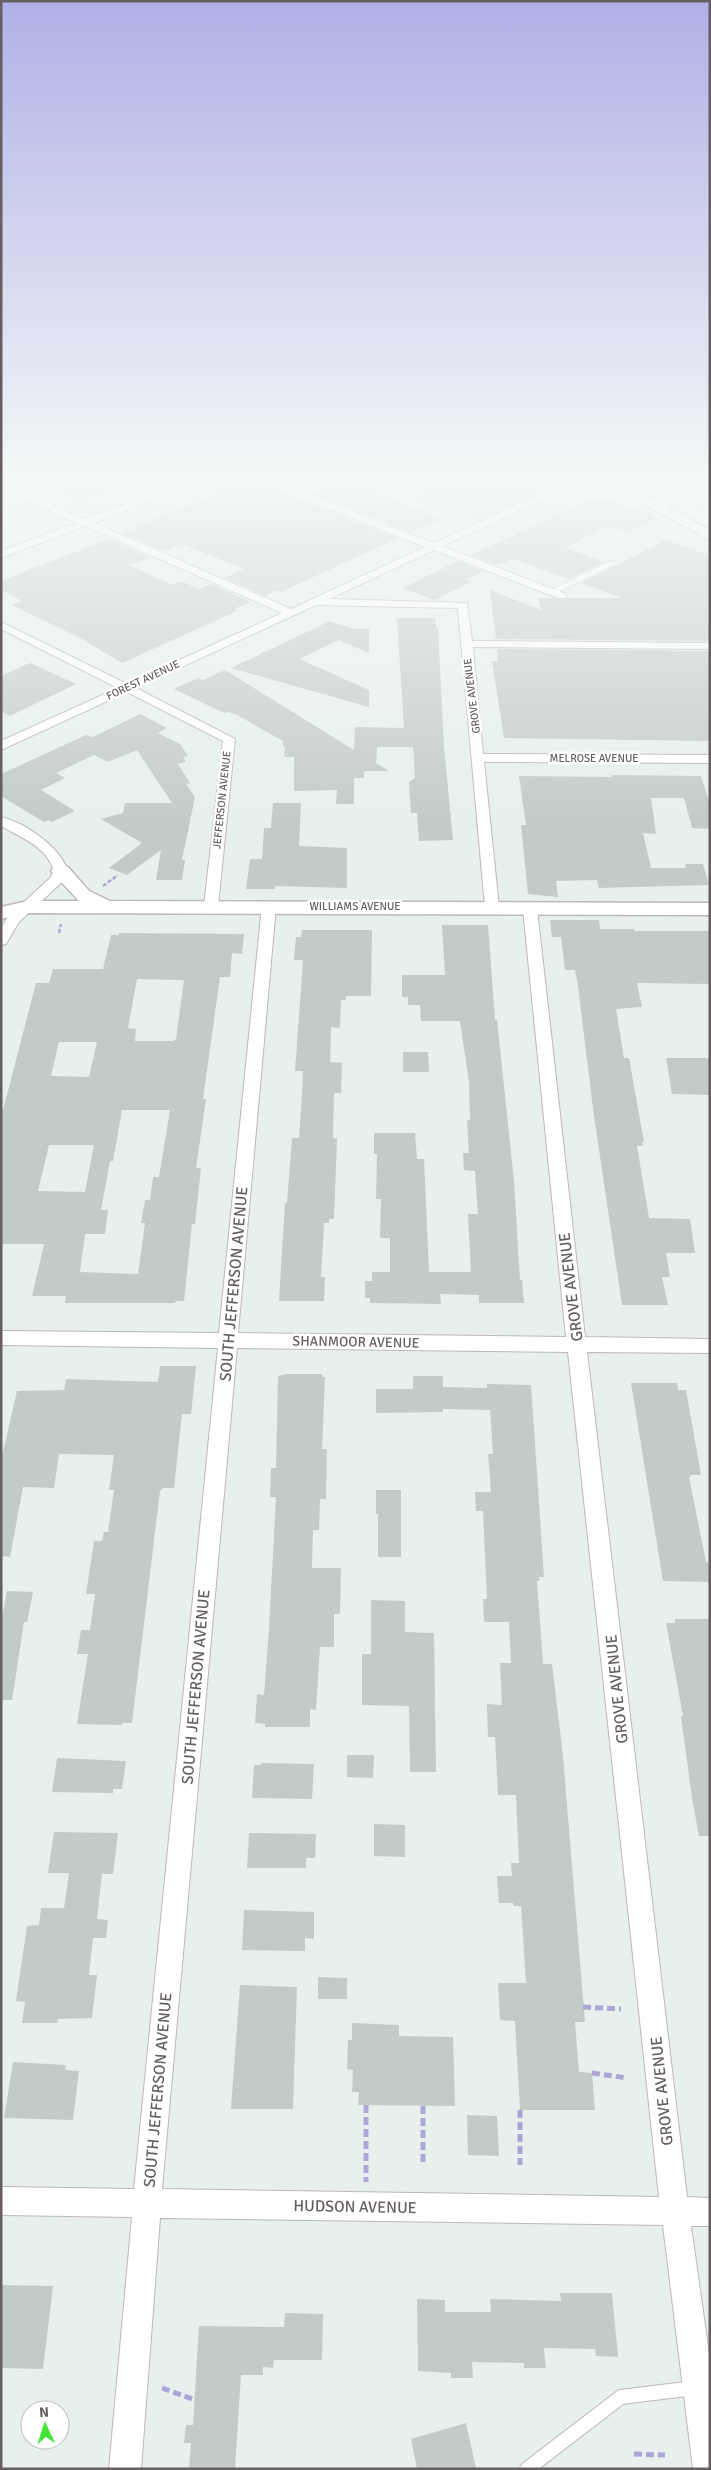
<svg xmlns="http://www.w3.org/2000/svg" width="711" height="2470" font-family="Signika,sans-serif">
<style>
.education{fill:#d5e0dc}
.building{fill:#c3cbc7;fill-rule:evenodd}
.lines{fill:none;stroke-linecap:round;stroke-linejoin:round}
.lane-far1-casing{stroke:#bdb7ba;stroke-width:6}
.lane-casing{stroke:#bdb7ba;stroke-width:16}
.street-casing{stroke:#bdb7ba;stroke-width:2}
.secondary-casing{stroke:#c0b8bc;stroke-width:3}
.path-far2{stroke:#ada7d8;stroke-width:2;stroke-dasharray:3 1;stroke-linecap:butt}
.path-far1{stroke:#ada7d8;stroke-width:2.5;stroke-dasharray:4 2;stroke-linecap:butt}
.path{stroke:#ada7d8;stroke-width:5;stroke-dasharray:8 4;stroke-linecap:butt}
.lane-far1{stroke:#fff;stroke-width:5}
.lane{stroke:#fff;stroke-width:14}
.street{fill:#fff;fill-rule:evenodd}
.secondary{fill:#fff;fill-rule:evenodd}
.labels{text-anchor:middle;dominant-baseline:central;stroke-width:5;stroke-linejoin:round;paint-order:stroke}
.far-street-label{font-size:11px;fill:#665e63;stroke:#fff}
.street-label{font-size:14px;fill:#665e63;stroke:#fff}
.near-street-label{font-size:16px;fill:#665e63;stroke:#fff}
</style>
<rect width="100%" height="100%" fill="#e7f0ec"/>
<polygon class="education" points="396,479 587,479 482,523 408,496 425,490"/>
<g class="building">
<polygon points="30,479 132,479 133,481 81,500"/>
<polygon points="273,479 327,479 300,490"/>
<polygon points="253,480 298,499 398,538 281,592 277,590 265,596 224,578 244,569 182,544 163,551 122,533 161,516"/>
<polygon points="343,480 400,501 398,502 442,519 412,532 312,494"/>
<polygon points="597,497 657,517 627,532 609,526 565,548 604,562 569,579 513,559 496,565 471,555"/>
<polygon points="109,539 150,557 129,565 173,585 178,582 186,583 199,589 211,584 251,602 234,609 237,611 122,663 82,639 12,605 22,601 1,590 1,581"/>
<polygon points="666,540 710,555 710,641 496,639 490,590 541,610 538,598 622,598 581,583"/>
<polygon points="458,561 483,571 466,580 471,582 434,600 402,588"/>
<polygon points="397,618 435,618 436,628 438,628 444,747 453,840 419,841 417,813 411,813 410,798 409,782 415,778 413,747 377,747 376,763 389,771 364,771 364,778 354,778 354,804 336,804 337,790 294,791 294,757 284,757 285,747 283,746 283,741 235,714 227,712 224,713 174,689 198,678 203,680 225,670 354,750 355,727 404,728"/>
<polygon points="330,621 354,629 369,629 369,653 339,640 299,659 369,690 369,707 231,668"/>
<polygon points="497,649 710,651 710,741 504,738 492,661 498,661"/>
<polygon points="30,663 76,684 10,716 1,711 1,676"/>
<polygon points="140,714 167,728 158,733 180,744 188,756 183,757 186,762 178,764 190,783 186,784 195,797 182,860 185,860 182,880 156,880 161,850 127,875 109,868 142,843 101,819 123,813 125,803 172,803 137,750 108,762 94,755 56,773 65,778 41,790 75,811 52,822 49,820 44,822 1,796 1,774 86,735 93,737"/>
<polygon points="612,775 701,776 710,804 710,829 692,828 684,798 651,798 656,834 643,833 651,868 686,868 685,864 703,864 709,885 599,888 597,880 556,881 558,897 528,894 521,825 526,825 519,776 612,777"/>
<polygon points="273,803 301,803 299,846 347,848 347,888 275,886 275,889 246,889 250,859 262,859 264,828 271,828"/>
<polygon points="550,920 599,920 600,929 634,929 634,931 710,931 710,984 637,983 642,1007 616,1009 624,1058 629,1058 644,1142 642,1142 643,1146 637,1146 649,1218 690,1219 695,1253 666,1253 670,1277 662,1277 668,1305 622,1305 593,1109 578,986 575,970 565,970 561,937 552,937"/>
<polygon points="442,925 488,925 495,1020 497,1020 514,1181 520,1280 522,1280 524,1303 479,1303 479,1295 440,1294 441,1304 370,1303 370,1298 365,1298 365,1281 372,1281 372,1272 390,1272 390,1238 380,1238 381,1199 376,1199 377,1154 374,1154 374,1133 415,1133 417,1159 424,1159 429,1272 471,1272 468,1214 478,1214 475,1171 464,1170 463,1153 469,1153 467,1120 470,1120 469,1082 460,1021 421,1021 420,1005 408,1005 408,997 402,997 402,975 445,975"/>
<polygon points="302,930 372,930 371,996 346,996 346,1000 341,1000 340,1028 331,1027 330,1062 342,1063 341,1093 334,1093 333,1138 337,1139 334,1219 329,1219 329,1223 324,1223 321,1277 325,1277 324,1301 279,1301 285,1203 287,1203 292,1138 299,1138 302,1093 303,1071 295,1071 303,960 294,960 296,937 301,937"/>
<path d="M 119,933 L 244,934 L 242,954 L 232,953 L 230,977 L 220,977 L 203,1099 L 206,1099 L 196,1168 L 201,1168 L 195,1224 L 192,1224 L 184,1301 L 176,1301 L 175,1303 L 65,1303 L 66,1296 L 32,1296 L 44,1244 L 1,1244 L 1,1110 L 3,1110 L 36,983 L 49,983 L 53,969 L 103,969 L 111,935 L 119,935 ZM 137,979 L 184,980 L 176,1039 L 173,1041 L 135,1041 L 136,1029 L 128,1028 ZM 59,1042 L 97,1042 L 89,1077 L 51,1076 ZM 122,1110 L 170,1110 L 159,1177 L 153,1177 L 150,1200 L 145,1200 L 141,1223 L 145,1223 L 138,1274 L 80,1272 L 85,1234 L 105,1234 L 108,1210 L 101,1210 L 110,1161 L 113,1161 ZM 49,1145 L 94,1145 L 85,1192 L 38,1191 Z"/>
<polygon points="403,1052 428,1052 429,1072 403,1072"/>
<polygon points="666,1058 710,1058 710,1095 672,1094"/>
<polygon points="160,1366 196,1366 191,1414 182,1414 174,1488 163,1488 160,1491 132,1723 122,1723 122,1725 77,1724 88,1654 77,1654 81,1630 90,1630 95,1594 86,1594 94,1541 102,1541 104,1532 108,1532 114,1490 109,1490 114,1455 59,1454 54,1488 23,1487 10,1557 1,1556 1,1461 17,1391 64,1390 66,1379 158,1382"/>
<polygon points="286,1374 322,1374 322,1377 325,1377 322,1449 327,1449 326,1499 320,1499 319,1530 313,1530 312,1568 341,1568 340,1614 334,1614 334,1647 320,1647 316,1710 310,1709 310,1727 265,1727 265,1724 255,1723 257,1694 264,1695 269,1628 276,1497 270,1497 271,1468 276,1468 278,1376"/>
<polygon points="413,1376 443,1376 443,1387 487,1388 487,1384 531,1385 544,1577 539,1577 539,1581 537,1581 543,1664 552,1664 563,1756 585,2022 575,2022 579,2072 592,2073 595,2110 520,2110 515,2021 500,2020 498,1983 526,1983 521,1906 514,1906 513,1903 499,1903 497,1876 512,1876 511,1863 519,1863 516,1795 498,1795 495,1737 488,1737 487,1704 502,1705 500,1663 511,1663 509,1622 484,1622 483,1599 487,1599 483,1511 476,1511 475,1492 491,1492 488,1454 493,1454 490,1410 443,1409 443,1412 376,1413 376,1389 413,1389"/>
<polygon points="631,1383 677,1383 678,1390 686,1390 701,1475 690,1475 691,1477 689,1477 706,1562 710,1563 710,1582 663,1581"/>
<polygon points="376,1490 401,1490 401,1557 378,1557 378,1514 376,1514"/>
<polygon points="7,1591 33,1592 27,1622 24,1622 12,1700 1,1700 1,1624"/>
<polygon points="371,1600 405,1601 405,1632 434,1633 436,1772 410,1772 409,1706 362,1705 362,1654 371,1654"/>
<polygon points="675,1619 710,1619 710,1836 699,1836 692,1798 681,1716 683,1716 666,1623 675,1623"/>
<polygon points="347,1755 374,1755 373,1778 347,1777"/>
<polygon points="57,1758 126,1761 122,1789 113,1789 113,1793 52,1792"/>
<polygon points="261,1763 314,1764 312,1799 252,1798 254,1765 261,1765"/>
<polygon points="374,1824 405,1825 405,1857 374,1856"/>
<polygon points="54,1832 118,1833 113,1874 102,1874 97,1919 108,1920 106,1938 93,1938 89,1975 97,1975 92,2018 58,2019 57,2023 22,2023 25,2002 16,2001 27,1926 39,1925 41,1908 64,1908 69,1873 48,1873"/>
<polygon points="249,1833 316,1834 315,1858 306,1858 306,1868 247,1868"/>
<polygon points="244,1910 314,1912 314,1939 305,1938 305,1951 242,1950"/>
<polygon points="318,1977 347,1978 347,1999 318,1999"/>
<polygon points="240,1985 297,1987 293,2109 231,2109"/>
<polygon points="352,2023 399,2025 399,2036 453,2037 455,2106 358,2105 359,2092 352,2092 353,2070 347,2069 348,2040 352,2040"/>
<polygon points="13,2062 66,2065 65,2070 79,2071 73,2120 4,2118"/>
<polygon points="467,2115 497,2116 499,2156 468,2155"/>
<polygon points="1,2285 53,2286 43,2369 1,2368"/>
<polygon points="560,2293 612,2293 618,2357 596,2356 595,2349 544,2348 546,2368 524,2368 524,2363 472,2362 473,2378 451,2378 451,2373 418,2371 417,2299 445,2300 445,2312 491,2312 490,2299 561,2301"/>
<polygon points="285,2313 323,2314 322,2360 274,2360 273,2368 263,2367 263,2375 241,2375 235,2469 189,2469 191,2443 184,2443 186,2425 193,2425 199,2326 284,2327"/>
<polygon points="466,2423 476,2469 417,2469 411,2439"/>
</g>
<g class="lines">
<g class="lane-far1-casing">
<g id="lane-far1">
<polyline points="675,483 687,509 710,522"/>
<polyline points="667,494 665,489 710,489"/>
<polyline points="299,495 339,479"/>
<polyline points="682,496 710,496"/>
<polyline points="655,506 671,502 685,504"/>
<polyline points="553,592 612,563"/>
</g>
</g>
<g class="lane-casing">
<polyline id="lane" points="527,2469 621,2397 694,2388"/>
</g>
<g class="street-casing">
<g id="street">
<polygon points="190,479 203,479 94,523 291,609 425,547 254,479 267,479 434,543 567,482 591,479 442,546 566,594 566,598 558,598 434,550 329,599 467,603 472,641 710,643 710,649 473,647 483,754 710,755 710,763 484,762 499,907 492,911 487,910 485,907 458,608 316,605 136,688 235,739 218,906 216,909 206,909 204,906 223,741 127,692 1,750 1,741 118,688 1,629 1,622 127,684 282,613 85,526 1,558 1,551 77,523 1,489 1,483 85,519"/>
<polygon points="612,479 710,480 710,486 641,485"/>
<path d="M 1,817 C 26,823 60,847 68,871 L 61,883 L 19,922 L 6,944 L 1,945 L 1,928 L 8,917 L 50,878 L 54,871 C 47,847 22,838 1,826 Z"/>
<path d="M 269,902 L 276,906 L 238,1333 L 566,1337 L 523,909 L 530,905 L 537,909 L 585,1337 L 710,1339 L 710,1353 L 587,1352 L 687,2197 L 710,2198 L 710,2226 L 691,2226 L 710,2361 L 710,2469 L 693,2469 L 663,2225 L 160,2218 L 141,2469 L 109,2469 L 132,2217 L 1,2215 L 1,2187 L 134,2189 L 218,1348 L 1,1345 L 1,1331 L 219,1333 L 262,906 ZM 237,1348 L 568,1352 L 659,2197 L 162,2189 Z"/>
</g>
</g>
<g class="secondary-casing">
<g id="secondary">
<polygon points="598,479 614,479 710,530 710,540"/>
<polygon points="61,865 68,867 89,891 110,901 710,903 710,915 28,913 1,919 1,907 28,901 79,901 51,871 54,867"/>
</g>
</g>
<polyline class="path-far2" points="406,479 435,488 465,479"/>
<g class="path-far1">
<polyline points="103,886 118,875"/>
<polyline points="59,933 61,924"/>
</g>
<g class="path">
<polyline points="583,2007 621,2009"/>
<polyline points="592,2073 627,2078"/>
<polyline points="366,2105 366,2182"/>
<polyline points="423,2106 423,2162"/>
<polyline points="520,2110 520,2165"/>
<polyline points="162,2388 195,2400"/>
<polyline points="634,2454 665,2455"/>
</g>
<use href="#lane-far1" class="lane-far1"/>
<use href="#lane" class="lane"/>
<use href="#street" class="street"/>
<use href="#secondary" class="secondary"/>
</g>
<linearGradient id="sky" x2="0" y2="1"><stop stop-color="#b0b0e7"/><stop offset="0.58" stop-color="#f4f8f6"/><stop offset="1" stop-color="#f4f8f6" stop-opacity="0"/></linearGradient>
<rect width="711" height="825" fill="url(#sky)"/>
<g class="labels">
<g class="far-street-label">
<text transform="translate(143 680) rotate(-25)">FOREST AVENUE</text>
<text transform="translate(472 696) rotate(-97)">GROVE AVENUE</text>
<text x="594" y="758">MELROSE AVENUE</text>
<text transform="translate(222 800) rotate(-84)">JEFFERSON AVENUE</text>
<text x="355" y="906">WILLIAMS AVENUE</text>
</g>
<g class="street-label">
<text transform="translate(356 1342) rotate(1)">SHANMOOR AVENUE</text>
</g>
<g class="near-street-label">
<text transform="translate(234 1284) rotate(-85)">SOUTH JEFFERSON AVENUE</text>
<text transform="translate(571 1287) rotate(-97)">GROVE AVENUE</text>
<text transform="translate(196 1687) rotate(-85)">SOUTH JEFFERSON AVENUE</text>
<text transform="translate(617 1689) rotate(-96)">GROVE AVENUE</text>
<text transform="translate(158 2090) rotate(-85)">SOUTH JEFFERSON AVENUE</text>
<text transform="translate(662 2091) rotate(-96)">GROVE AVENUE</text>
<text transform="translate(355 2207) rotate(1)">HUDSON AVENUE</text>
</g>
</g>
<rect width="711" height="2470" fill="none" stroke="#665e63" stroke-width="5"/>
<g transform="translate(45 2425) rotate(356)"><circle r="24" fill="#ffffff" stroke="#c2bfc1"/>
<path d="M0-4L9 19L0 12L-9 19Z" fill="#44e537"/>
<text y="-8" font-size="14" font-weight="bold" text-anchor="middle" fill="#665e63">N</text>
</g>
</svg>
